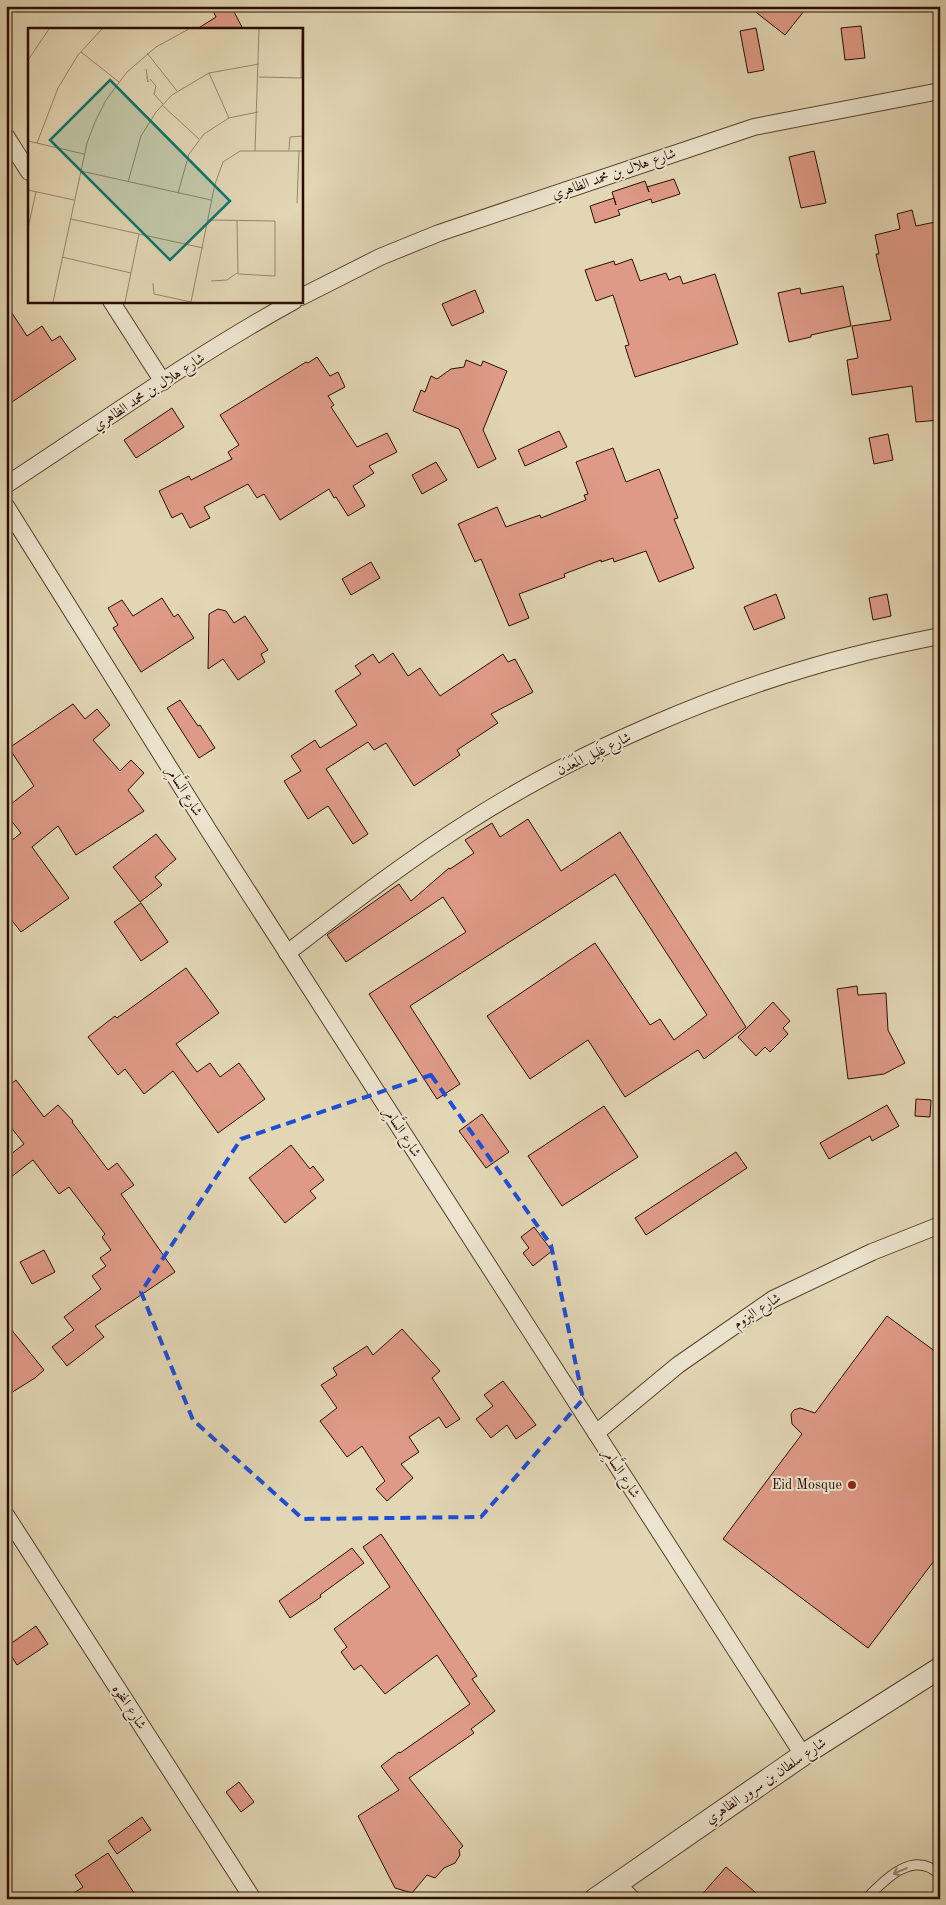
<svg xmlns="http://www.w3.org/2000/svg" width="946" height="1905" font-family="'Old Standard TT',Amiri,serif">
<style>
.building{fill:#de9a86;stroke:#290e00}
.lines{fill:none;stroke-linecap:round;stroke-linejoin:round}
.service-casing{stroke:#57402d;stroke-width:11}
.minor-casing{stroke:#57402d;stroke-width:18}
.tertiary-casing{stroke:#57402d;stroke-width:23}
.service{stroke:#ece4ce;stroke-width:9}
.minor{stroke:#ece4ce;stroke-width:16}
.tertiary{stroke:#ece4ce;stroke-width:21}
.oneway{stroke:#948471}
.marked{fill:none;stroke:#1d4ed8;stroke-width:4;stroke-dasharray:10 6;stroke-linejoin:round}
.poi-dot{fill:#8f2418;stroke:#ece4ce;stroke-width:2}
.labels{text-anchor:middle;dominant-baseline:central;stroke-width:4;stroke-linejoin:round;paint-order:stroke}
.street-label{font-size:14px;fill:#290e00;stroke:#ece4ce}
.poi-label{font-size:14px;fill:#290e00;stroke:#ece4ce;text-anchor:end}
.inset-road{fill:none;stroke:#98866c;stroke-width:1}
.view{fill:#0f766e;fill-opacity:0.15;stroke:#0f766e;stroke-width:2.5}
.inset-edge{fill:none;stroke:#290e00;stroke-width:2.5}
</style>
<rect width="100%" height="100%" fill="#e2d6b4"/>
<filter id="stains"><feTurbulence type="fractalNoise" baseFrequency=".004" numOctaves="4"/><feColorMatrix values="0 0 0 0 .2 0 0 0 0 .09 0 0 0 0 .02 0 0 0 .5 -.17"/></filter>
<radialGradient id="worn" r=".72"><stop offset=".6" stop-color="#630" stop-opacity="0"/><stop offset="1" stop-color="#630" stop-opacity=".3"/></radialGradient>
<g class="building">
<polygon points="222,6 231,6 243,29 197,29 216,17 213,11"/>
<polygon points="748,6 808,6 785,35"/>
<polygon points="861,26 865,58 845,60 841,28"/>
<polygon points="756,28 764,70 748,73 740,31"/>
<polygon points="814,151 826,203 801,208 789,157"/>
<polygon points="674,179 680,194 652,203 651,199 618,210 620,215 595,223 590,206 614,198 616,205 612,192 645,181 649,192 647,187"/>
<polygon points="912,210 916,226 940,221 940,294 937,294 940,314 940,420 916,422 912,386 852,395 847,360 858,358 852,326 891,320 876,254 879,254 875,235 900,229 897,214"/>
<polygon points="632,259 640,281 666,273 669,280 680,276 683,284 715,274 738,344 635,377 625,346 629,345 613,295 596,301 585,270 614,261 615,265"/>
<polygon points="843,286 851,326 811,335 811,337 789,342 778,293 800,288 801,294"/>
<polygon points="475,290 484,312 452,326 442,304"/>
<polygon points="6,304 27,336 42,326 52,341 60,336 76,359 6,406"/>
<polygon points="317,357 330,376 338,372 345,387 328,396 334,405 331,407 357,447 387,433 397,452 369,466 374,473 353,486 365,506 348,516 336,497 334,498 329,489 280,520 264,494 257,498 248,484 204,507 210,518 190,528 182,513 172,518 159,491 189,476 191,480 232,459 228,452 239,445 220,415 306,362 308,363"/>
<polygon points="466,360 481,366 483,361 507,371 483,430 496,459 478,468 459,429 413,411 421,390 425,392 431,376 437,379 451,369 464,367"/>
<polygon points="172,408 184,427 136,458 124,440"/>
<polygon points="559,431 567,447 525,466 518,450"/>
<polygon points="888,434 893,460 874,464 869,438"/>
<polygon points="613,448 626,482 659,469 678,518 674,519 694,568 659,582 646,551 614,562 613,558 601,562 601,560 564,574 565,577 519,594 529,618 509,626 481,559 475,562 458,524 497,507 506,527 540,515 541,518 586,500 584,495 588,494 576,462"/>
<polygon points="436,462 447,480 422,494 412,475"/>
<polygon points="371,562 380,578 351,595 342,579"/>
<polygon points="776,594 785,618 754,630 744,607"/>
<polygon points="887,594 891,616 873,620 869,598"/>
<polygon points="162,598 174,617 178,614 194,638 141,672 113,628 118,625 108,608 122,600 133,616"/>
<polygon points="218,609 226,611 234,623 245,616 268,650 261,654 265,662 238,680 223,659 208,669 209,614"/>
<polygon points="393,653 408,676 420,668 440,696 503,654 508,662 515,659 533,692 491,714 498,723 457,750 460,755 414,786 386,743 374,750 368,742 326,769 368,834 353,844 328,806 308,819 284,781 301,771 291,756 315,740 320,748 357,725 335,691 361,674 355,666 373,654 379,663"/>
<polygon points="180,700 198,726 200,725 215,748 199,758 167,708"/>
<polygon points="73,704 85,719 97,709 110,725 93,740 120,771 131,760 144,773 128,790 144,811 76,855 58,826 32,847 69,898 21,932 6,913 6,845 21,833 6,814 6,808 34,786 9,748"/>
<polygon points="528,819 561,871 620,832 746,1027 704,1059 698,1050 625,1097 588,1040 530,1079 487,1016 595,943 650,1025 660,1019 674,1040 707,1015 615,874 410,1006 460,1084 437,1099 369,994 466,932 443,897 346,962 327,935 399,884 411,901 449,868 450,869 474,853 465,840 492,823 500,837"/>
<polygon points="156,834 176,859 155,877 162,885 140,902 113,867"/>
<polygon points="141,903 168,942 141,961 114,922"/>
<polygon points="186,968 219,1013 176,1044 197,1072 210,1063 220,1077 239,1063 265,1099 218,1133 173,1071 144,1094 125,1069 118,1075 88,1037 115,1016 117,1018"/>
<polygon points="857,986 858,995 886,993 888,1030 905,1063 884,1074 848,1079 837,989"/>
<polygon points="773,1002 790,1021 783,1028 788,1034 770,1052 765,1047 756,1056 738,1037"/>
<polygon points="16,1080 44,1117 58,1105 73,1121 72,1122 108,1170 117,1163 134,1185 121,1194 175,1272 95,1326 104,1337 67,1366 52,1347 74,1330 64,1317 101,1289 92,1276 106,1266 100,1258 111,1250 102,1237 105,1234 69,1187 59,1194 33,1160 6,1181 6,1158 24,1144 6,1121 6,1088"/>
<polygon points="916,1099 931,1100 930,1117 915,1116"/>
<polygon points="887,1105 899,1126 872,1141 870,1136 829,1159 820,1143"/>
<polygon points="604,1106 638,1157 562,1206 528,1156"/>
<polygon points="482,1114 509,1152 486,1168 459,1131"/>
<polygon points="291,1145 310,1169 313,1166 324,1180 310,1191 316,1198 285,1223 249,1178"/>
<polygon points="736,1152 747,1168 646,1235 635,1218"/>
<polygon points="534,1227 552,1251 533,1266 523,1253 529,1248 521,1237"/>
<polygon points="44,1250 55,1272 32,1284 20,1262"/>
<polygon points="887,1316 940,1355 940,1553 868,1648 723,1539 802,1434 792,1424 791,1414 794,1410 800,1408 815,1413"/>
<polygon points="6,1323 44,1370 35,1378 6,1396"/>
<polygon points="402,1329 440,1371 432,1378 460,1419 446,1428 439,1417 409,1437 419,1452 401,1464 413,1478 387,1501 376,1489 385,1481 362,1446 347,1457 320,1421 337,1408 321,1385 337,1375 333,1368 367,1346 373,1355"/>
<polygon points="503,1381 536,1425 516,1439 507,1425 491,1438 476,1419 493,1406 484,1395"/>
<polygon points="381,1534 477,1676 472,1679 495,1711 471,1729 474,1733 409,1778 463,1846 459,1850 460,1855 455,1863 444,1868 435,1878 427,1875 412,1893 395,1888 358,1816 399,1790 381,1766 399,1752 400,1753 470,1704 437,1655 385,1694 361,1665 354,1670 341,1652 347,1647 334,1629 390,1587 363,1547"/>
<polygon points="352,1548 364,1563 320,1595 321,1597 290,1618 279,1601"/>
<polygon points="36,1626 48,1644 17,1665 6,1647"/>
<polygon points="239,1782 254,1802 241,1812 226,1792"/>
<polygon points="142,1817 151,1830 117,1854 108,1841"/>
<polygon points="108,1853 138,1899 65,1899 83,1887 75,1875"/>
<polygon points="726,1867 763,1899 698,1899"/>
</g>
<g class="lines">
<g class="service-casing">
<path id="service" d="M 866,1899 C 885,1879 914,1849 940,1875"/>
</g>
<g class="minor-casing">
<g id="minor">
<polyline points="6,136 29,172"/>
<polyline points="301,297 380,257 439,233 754,127 940,91"/>
<polyline points="111,301 163,382"/>
<path d="M 6,485 C 101,423 194,356 294,301"/>
<polyline points="6,506 209,831 803,1755"/>
<path d="M 287,953 C 346,908 405,862 468,822 C 580,750 722,689 851,656 C 881,648 910,642 940,636"/>
<polyline points="596,1433 678,1365 773,1299 872,1252 940,1225"/>
<polyline points="6,1515 253,1899"/>
<polyline points="617,1883 632,1899"/>
</g>
</g>
<g class="tertiary-casing">
<polyline id="tertiary" points="595,1899 803,1755 940,1668"/>
</g>
<use href="#service" class="service"/>
<use href="#minor" class="minor"/>
<use href="#tertiary" class="tertiary"/>
</g>
<defs><path id="oneway-shaft" d="M-6 0H5M1.5-3L5.5 0L1.5 3" fill="none" stroke-width="1.6" stroke-linecap="round" stroke-linejoin="round" transform="scale(1.25)"/></defs>
<use class="oneway" href="#oneway-shaft" transform="translate(900 1871) rotate(157)"/>
<path class="marked" d="M 431,1075 L 551,1245 L 583,1399 L 481,1517 L 303,1519 L 193,1420 L 141,1292 L 241,1139 Z"/>
<circle class="poi-dot" cx="852" cy="1485" r="5"/>
<g class="labels">
<g class="street-label">
<text transform="translate(614 174) rotate(-19)">شارع هلال بن محمد الظاهري</text>
<text transform="translate(149 392) rotate(-33)">شارع هلال بن محمد الظاهري</text>
<text transform="translate(594 754) rotate(-26)">شارع غَلِيل المَعَدَن</text>
<text transform="translate(184 791) rotate(58)">شارع السَّامِر</text>
<text transform="translate(402 1132) rotate(57)">شارع السَّامِر</text>
<text transform="translate(757 1311) rotate(-33)">شارع البزوم</text>
<text transform="translate(621 1473) rotate(57)">شارع السَّامِر</text>
<text transform="translate(129 1707) rotate(57)">شارع المخوه</text>
<text transform="translate(766 1781) rotate(-34)">شارع سلطان بن سرور الظاهري</text>
</g>
<g class="poi-label">
<text x="842" y="1485">Eid Mosque</text>
</g>
</g>
<g transform="translate(28 28)">
<rect width="275" height="275" fill="#e2d6b4"/>
<path class="inset-road" d="M 53,24 L 91,54M 119,25 L 149,63M 0,32 L 21,1M 118,41 L 120,54 L 119,49M 181,45 L 201,90M 231,49 L 274,50M 273,50 L 274,1M 122,51 L 128,58 L 126,66 L 135,76M 134,77 L 171,111M 0,113 L 56,126M 9,115 L 30,60 L 50,27 L 74,1M 261,122 L 262,109 L 275,108M 227,123 L 231,1M 53,143 L 183,172M 100,154 L 113,108 L 128,84 L 144,67 L 181,45 L 231,36M 0,162 L 46,172M 150,165 L 161,126 L 176,106 L 201,90 L 230,84M 269,175 L 271,123M 43,191 L 175,220M 180,192 L 247,193 L 247,248 L 210,246 L 209,193M 0,200 L 8,164M 34,229 L 103,245M 183,253 L 199,252 L 209,245M 125,255 L 126,266 L 163,274M 25,274 L 59,115 L 67,94 L 78,72 L 99,44 L 128,19 L 161,1M 97,274 L 111,206M 163,274 L 187,156 L 195,134 L 212,123 L 275,123"/>
<path class="view" d="M 82,52 L 202,173 L 142,232 L 22,112 Z"/>
<rect width="275" height="275" class="inset-edge"/>
</g>
<rect width="946" height="1905" fill="none" stroke="#e2d6b4" stroke-width="25"/>
<rect x="8" y="8" width="931" height="1890" fill="none" stroke="#290e00" stroke-width="2.5"/>
<rect x="12" y="12" width="921" height="1880" fill="none" stroke="#290e00"/>
<rect width="100%" height="100%" filter="url(#stains)"/>
<rect width="100%" height="100%" fill="url(#worn)"/>
</svg>
